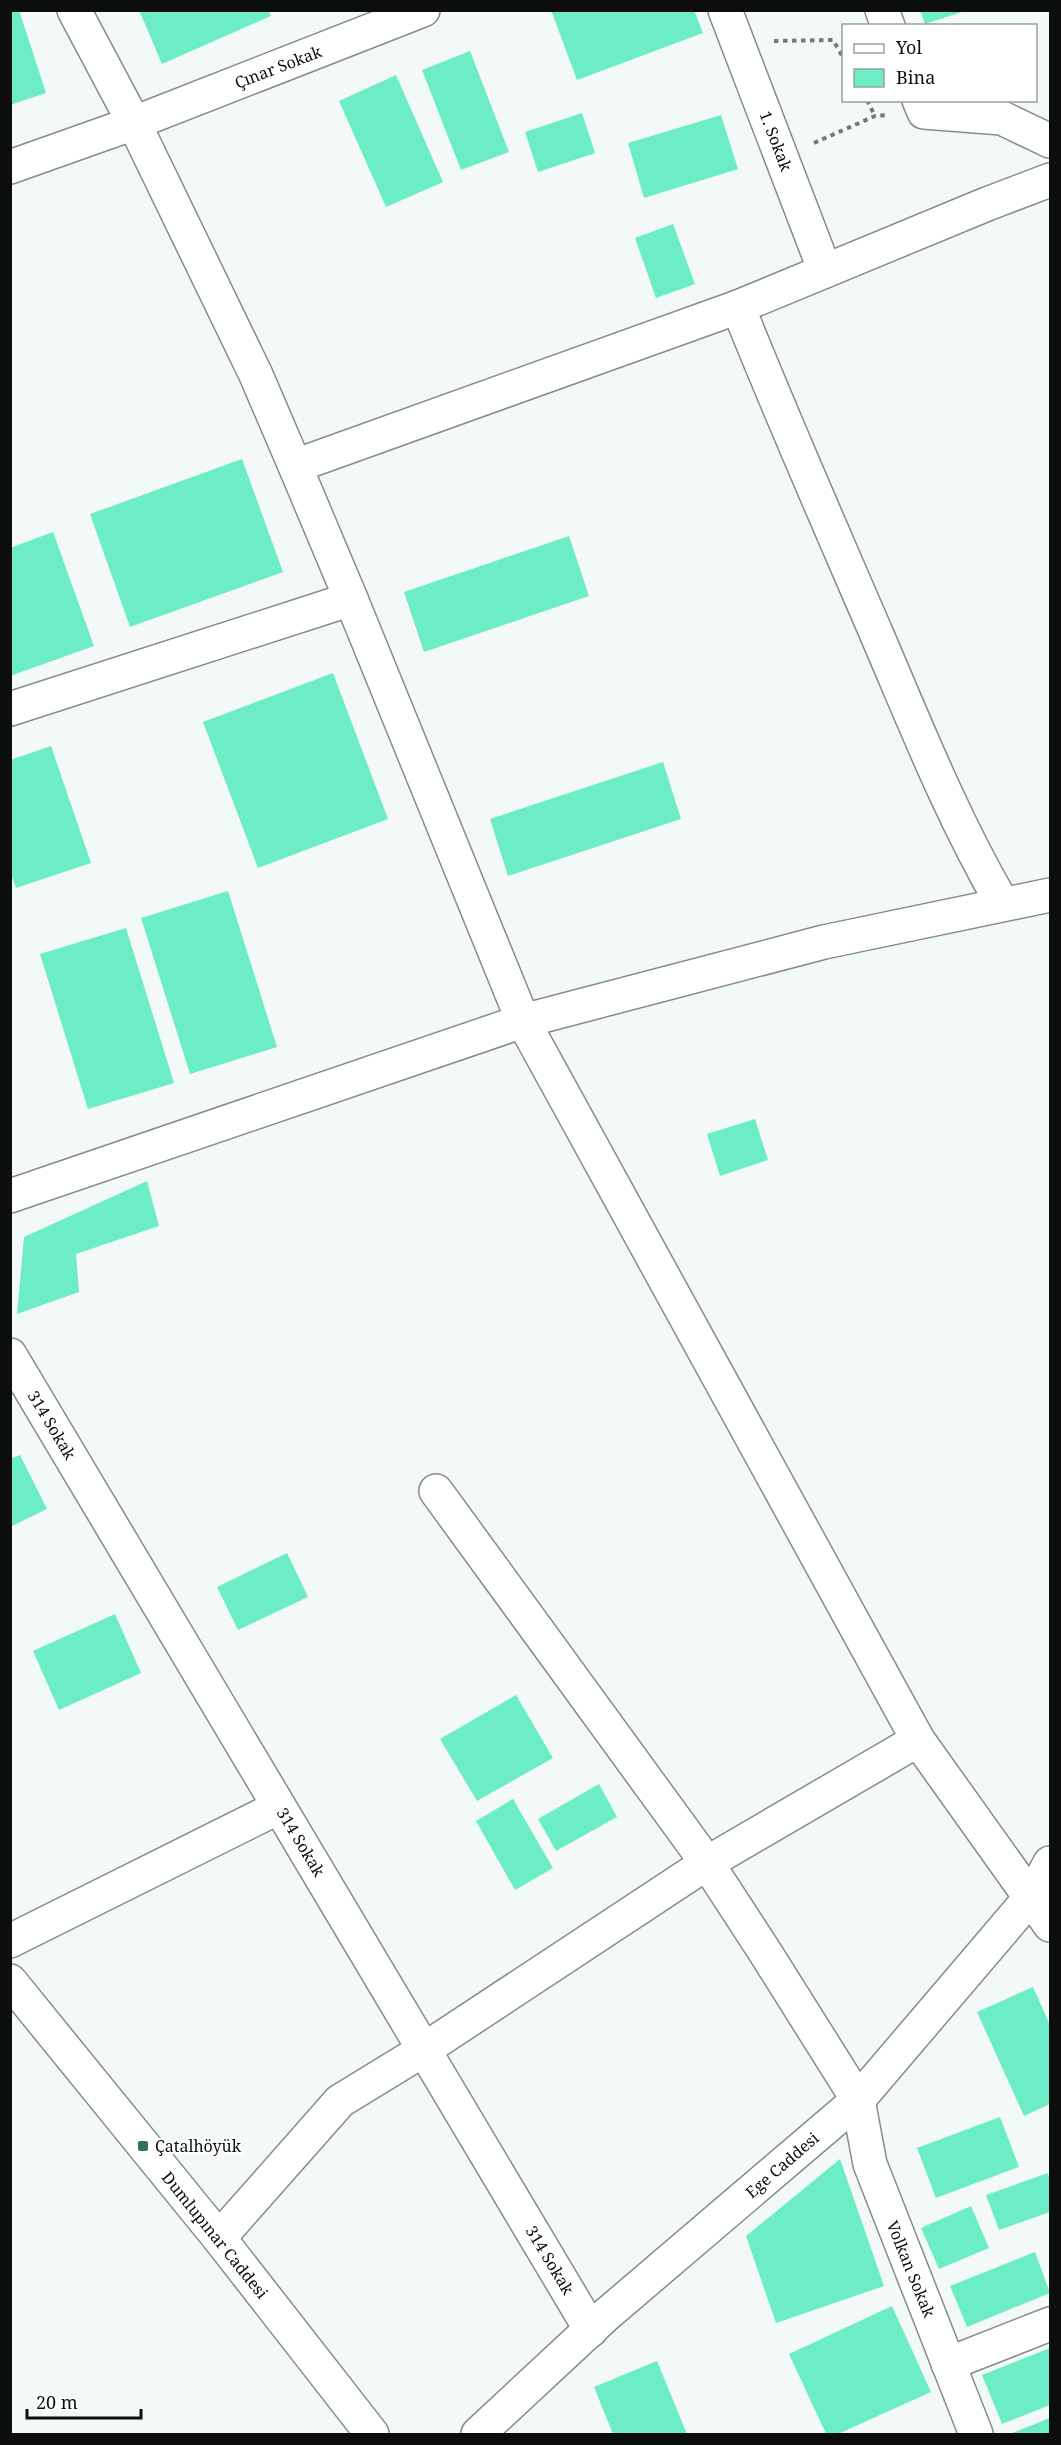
<svg xmlns="http://www.w3.org/2000/svg" width="1061" height="2445" font-family="'Noto Serif',serif">
<style>
.building{fill:#6cedc7}
.lines{fill:none;stroke-linecap:round;stroke-linejoin:round}
.street-casing{stroke:#868c89;stroke-width:36}
.secondary-casing{stroke:#868c89;stroke-width:36}
.path{stroke:#757978;stroke-width:4;stroke-dasharray:4.5 4.5;stroke-linecap:butt}
.street{stroke:#fff;stroke-width:33}
.secondary{stroke:#fff;stroke-width:33}
.poi-dot{fill:#33725f;stroke:#fff;stroke-width:2}
.labels{text-anchor:middle;dominant-baseline:central;stroke-width:4.5;stroke-linejoin:round;paint-order:stroke}
.street-label{font-size:16px;fill:#0c0e0e;stroke:#fff}
.poi-label{font-size:16px;fill:#0c0e0e;stroke:#fff;text-anchor:start}
</style>
<rect width="100%" height="100%" fill="#f2f9f6"/>
<g class="building">
<polygon points="10,10 19,10 46,93 10,105"/>
<polygon points="139,10 268,10 271,16 162,64"/>
<polygon points="551,10 694,10 703,33 577,80"/>
<polygon points="920,10 965,10 965,11 925,24"/>
<polygon points="470,51 509,152 461,170 422,70"/>
<polygon points="396,75 443,182 386,207 339,101"/>
<polygon points="582,113 595,153 538,172 525,132"/>
<polygon points="721,115 738,169 644,198 628,143"/>
<polygon points="673,224 695,284 656,298 635,238"/>
<polygon points="242,459 283,572 130,627 90,514"/>
<polygon points="53,532 94,646 10,676 10,548"/>
<polygon points="569,536 589,596 424,652 404,592"/>
<polygon points="333,673 388,819 258,868 203,722"/>
<polygon points="51,746 91,863 16,888 10,871 10,760"/>
<polygon points="663,762 681,819 508,876 490,819"/>
<polygon points="228,891 277,1047 190,1074 141,918"/>
<polygon points="126,928 174,1083 88,1109 40,954"/>
<polygon points="755,1119 768,1160 720,1176 707,1134"/>
<polygon points="147,1181 159,1226 76,1254 79,1292 17,1314 24,1237"/>
<polygon points="20,1455 47,1509 10,1527 10,1459"/>
<polygon points="287,1553 308,1597 238,1630 217,1587"/>
<polygon points="115,1614 141,1673 59,1710 33,1651"/>
<polygon points="516,1695 553,1758 477,1801 440,1739"/>
<polygon points="599,1784 617,1817 556,1851 538,1819"/>
<polygon points="513,1799 553,1868 515,1890 476,1821"/>
<polygon points="1033,1987 1050,2025 1050,2104 1024,2116 977,2012"/>
<polygon points="1000,2117 1019,2167 936,2198 917,2148"/>
<polygon points="840,2159 884,2286 776,2323 746,2236"/>
<polygon points="1048,2173 1050,2181 1050,2212 999,2230 986,2195"/>
<polygon points="971,2206 989,2248 939,2269 921,2228"/>
<polygon points="1035,2252 1050,2293 967,2327 950,2286"/>
<polygon points="892,2306 931,2392 838,2434 826,2434 789,2354"/>
<polygon points="1050,2348 1050,2405 1002,2424 982,2375"/>
<polygon points="657,2361 687,2434 613,2434 594,2387"/>
<polygon points="1050,2418 1050,2434 1010,2434"/>
</g>
<g class="lines">
<g class="street-casing">
<g id="street">
<path d="M 74,10 L 134,123 L 256,375 L 295,466 L 738,307 C 782,417 830,526 877,635 C 916,726 952,817 1002,903"/>
<polyline points="725,10 825,271"/>
<polyline points="882,10 888,26"/>
<polyline points="919,100 924,112 1002,118 1050,141"/>
<polyline points="10,167 134,123 423,10"/>
<polyline points="738,307 987,204 1050,180"/>
<polyline points="351,599 523,1021 918,1740 1050,1925"/>
<polyline points="10,709 351,599 295,466"/>
<polyline points="10,1196 523,1021 824,942 1050,895"/>
<polyline points="10,1355 591,2330"/>
<polyline points="436,1491 707,1863 765,1952 858,2100 870,2164 976,2434"/>
<polyline points="10,1941 279,1807"/>
<polyline points="219,2238 340,2101 425,2049 707,1863 918,1740"/>
<polyline points="948,2364 1050,2324"/>
</g>
</g>
<g class="secondary-casing">
<g id="secondary">
<polyline points="10,1981 219,2238 372,2434"/>
<polyline points="478,2434 606,2315 858,2100 1031,1897 1050,1863"/>
</g>
</g>
<g class="path">
<polyline points="774,41 833,40 844,59"/>
<polyline points="867,100 875,116"/>
<polyline points="814,143 875,116 888,115"/>
</g>
<use href="#street" class="street"/>
<use href="#secondary" class="secondary"/>
</g>
<rect class="poi-dot" x="137" y="2140" width="12" height="12" rx="3"/>
<g class="labels">
<g class="street-label">
<text transform="translate(278 67) rotate(-21)">Çınar Sokak</text>
<text transform="translate(776 141) rotate(69)">1. Sokak</text>
<text transform="translate(52 1425) rotate(59)">314 Sokak</text>
<text transform="translate(301 1842) rotate(59)">314 Sokak</text>
<text transform="translate(782 2165) rotate(-41)">Ege Caddesi</text>
<text transform="translate(215 2235) rotate(51)">Dumlupınar Caddesi</text>
<text transform="translate(550 2260) rotate(59)">314 Sokak</text>
<text transform="translate(911 2269) rotate(68)">Volkan Sokak</text>
</g>
<g class="poi-label">
<text x="155" y="2146">Çatalhöyük</text>
</g>
</g>
<rect width="1061" height="2445" fill="none" stroke="#0c0e0e" stroke-width="24"/>
<rect x="842" y="24" width="195" height="78" fill="#ffffff" stroke="#9e9f9f" stroke-width="1.5"/>
<rect x="854" y="44" width="30" height="9" fill="#ffffff" stroke="#9e9f9f" stroke-width="1.5"/>
<text x="896" y="54" font-size="18" fill="#0c0e0e">Yol</text>
<rect x="854" y="69" width="30" height="18" fill="#6cedc7" stroke="#9e9f9f" stroke-width="1.5"/>
<text x="896" y="84" font-size="18" fill="#0c0e0e">Bina</text>
<path d="M27 2409v9h114v-9" fill="none" stroke="#0c0e0e" stroke-width="3"/>
<text x="36" y="2409" font-size="18" fill="#0c0e0e" stroke="#ffffff" stroke-width="4.5" paint-order="stroke">20 m</text>
</svg>
